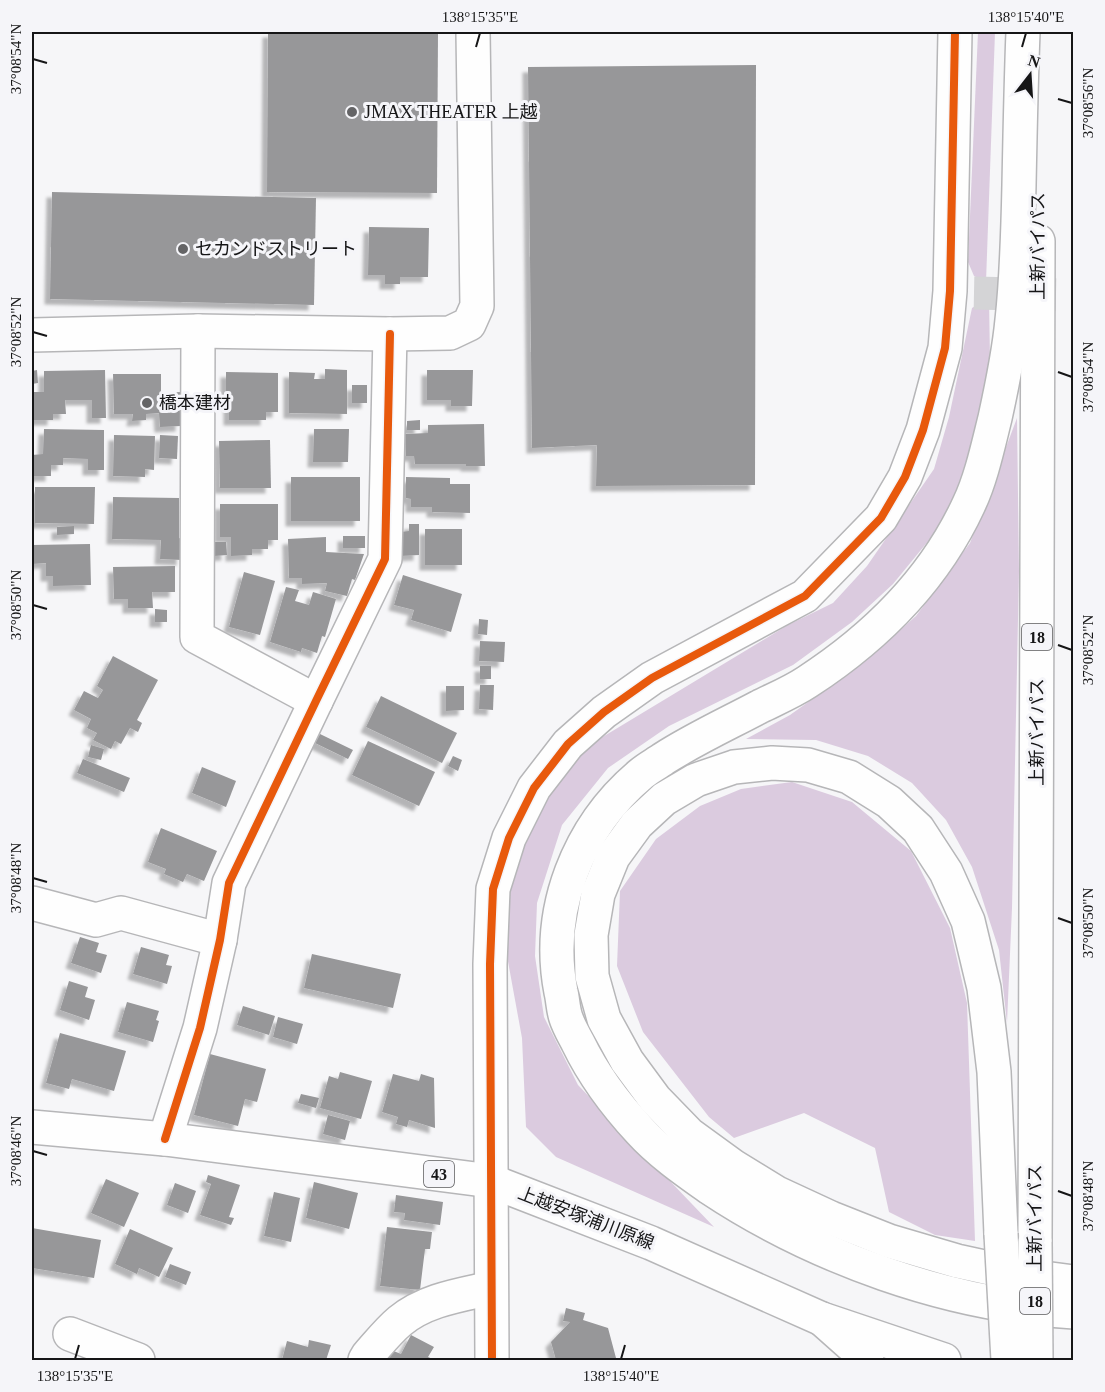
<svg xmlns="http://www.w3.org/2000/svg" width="1105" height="1392" font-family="'Times New Roman','Noto Sans JP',serif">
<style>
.forest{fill:#dbcbdf}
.building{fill:#979799;filter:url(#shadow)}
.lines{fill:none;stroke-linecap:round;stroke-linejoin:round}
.minor-tunnel{stroke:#d4d4d6;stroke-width:33;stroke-dasharray:33 16;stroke-linecap:butt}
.minor-casing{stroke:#b6b6b8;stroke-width:36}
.major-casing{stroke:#b6b6b8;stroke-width:36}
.highway-casing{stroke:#b6b6b8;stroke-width:36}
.minor{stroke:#fefefe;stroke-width:33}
.major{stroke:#fefefe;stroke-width:33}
.highway{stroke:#fefefe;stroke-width:33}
.highway-bridge-casing{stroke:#b6b6b8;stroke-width:36;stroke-linecap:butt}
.highway-bridge{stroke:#fefefe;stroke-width:33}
.cycleway-casing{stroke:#f5f5f9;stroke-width:11}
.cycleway{stroke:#e8590c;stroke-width:8}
.ticks{fill:none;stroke:#161617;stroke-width:2}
.poi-dot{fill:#646466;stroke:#f5f5f9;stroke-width:2}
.labels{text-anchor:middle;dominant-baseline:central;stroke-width:6;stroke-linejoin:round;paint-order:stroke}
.shield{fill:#f5f5f9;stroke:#59595b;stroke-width:1.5}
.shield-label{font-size:16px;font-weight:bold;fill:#161617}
.poi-label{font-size:18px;fill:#161617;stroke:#f5f5f9;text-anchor:start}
.street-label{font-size:18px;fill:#161617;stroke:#f5f5f9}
.neatline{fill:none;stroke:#161617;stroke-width:2}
.ticks-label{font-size:15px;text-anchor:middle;fill:#161617}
</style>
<defs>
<filter id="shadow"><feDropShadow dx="-5.5" dy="5.5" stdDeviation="1.5" flood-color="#0004"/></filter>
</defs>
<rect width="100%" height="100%" fill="#f6f6f8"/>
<g class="forest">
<polygon points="978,32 995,32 986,282 974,276 968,262"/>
<polygon points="989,297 990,361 977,434 957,494 934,534 893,584 852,622 793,665 669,726 608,768 562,825 537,903 535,956 544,1017 578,1085 714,1227 556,1157 526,1127 522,1038 507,956 510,878 540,803 586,747 788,625 833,603 867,566 934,469 949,417 972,308"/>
<polygon points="1017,418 1019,571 1012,908 1007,1023 999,950 972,867 946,820 912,783 868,756 816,740 746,739 790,715 863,663 916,616 970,543"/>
<polygon points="792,782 852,802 911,851 950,928 967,1003 975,1241 935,1235 889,1212 875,1148 804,1113 734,1138 709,1117 643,1032 617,966 620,891 656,839 700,806 741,789"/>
</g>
<g class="building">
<polygon points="268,32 438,32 437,193 267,192"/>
<polygon points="756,65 755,485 596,486 597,445 532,448 528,67"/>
<polygon points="52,192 316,198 314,305 50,299"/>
<polygon points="369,227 429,228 428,277 400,277 400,284 385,284 385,275 368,275"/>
<polygon points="325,369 347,370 347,414 289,413 289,372 315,373 314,379 325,379"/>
<polygon points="37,370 38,383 32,384 32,371"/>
<polygon points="105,370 106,418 92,418 92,400 65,400 66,414 53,414 53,420 32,420 32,392 44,392 44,371"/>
<polygon points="427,370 473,370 472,406 451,406 451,400 427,400"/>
<polygon points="226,372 278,373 278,412 266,412 266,420 229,420 229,396 226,396"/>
<polygon points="113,374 161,374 161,393 181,392 181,426 160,427 159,413 146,414 146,420 132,421 133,414 114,414"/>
<rect x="352" y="385" width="15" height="18"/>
<polygon points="420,420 420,430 407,430 407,421"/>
<polygon points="484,424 485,466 466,466 466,464 415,464 414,456 406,456 405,434 428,433 428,425"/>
<polygon points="44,429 104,430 104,470 88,470 88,459 63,458 63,465 51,465 51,476 32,476 32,455 43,454"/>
<polygon points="314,429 349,429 348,462 313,462"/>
<polygon points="114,435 155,436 154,470 145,469 145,477 113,476"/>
<polygon points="160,435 178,436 177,459 159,458"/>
<polygon points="270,440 271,488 220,488 219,441"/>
<rect x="291" y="477" width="69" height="44"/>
<polygon points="406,477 450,478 450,484 470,484 470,513 432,512 432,507 411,507 411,499 406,498"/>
<polygon points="35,487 95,487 94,524 35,523"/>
<polygon points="113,497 179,498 179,538 182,539 182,560 160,559 161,540 112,539"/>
<polygon points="220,504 278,504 278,540 268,540 268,549 252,549 252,555 231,556 231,537 220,537"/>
<polygon points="409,524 419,524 419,555 400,556 400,532 409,531"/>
<polygon points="74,526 74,534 57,535 57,527"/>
<rect x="425" y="529" width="37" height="36"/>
<rect x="343" y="536" width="22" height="12"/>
<polygon points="326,537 326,552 364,554 355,580 352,579 347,596 325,591 327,583 302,584 302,578 289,578 288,539"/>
<polygon points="213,542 226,542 227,555 214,556"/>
<polygon points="90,544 91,585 53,586 53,576 46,576 46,563 32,564 32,545"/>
<polygon points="175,566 175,592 152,592 153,608 128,608 128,599 114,599 113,567"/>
<polygon points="244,572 275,581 260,635 229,627"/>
<polygon points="403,575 462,594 451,632 411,620 414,610 394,605"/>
<polygon points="286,587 299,590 295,601 309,605 313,592 336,599 325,637 322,636 317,653 302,648 301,652 270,642"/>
<polygon points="155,609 167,610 167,622 155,622"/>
<polygon points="479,619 488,620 487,635 478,634"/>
<polygon points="480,641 505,642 504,662 479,661"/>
<polygon points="113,656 158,680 137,720 142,723 138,732 130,728 121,744 115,741 111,749 93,740 97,733 87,728 91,719 74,710 84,691 98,698 103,690 97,686"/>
<rect x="480" y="666" width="11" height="13"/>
<polygon points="480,685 494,685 493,710 479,709"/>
<polygon points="446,686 464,686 464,710 446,711"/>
<polygon points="381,696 457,733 442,763 366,727"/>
<polygon points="320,734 353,750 348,759 315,743"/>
<polygon points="368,741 435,772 419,806 352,775"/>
<polygon points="91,745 104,749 101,760 88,757"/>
<polygon points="453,756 462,760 458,771 448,766"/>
<polygon points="83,759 130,778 124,792 77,773"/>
<polygon points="202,767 236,781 226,807 192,793"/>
<polygon points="161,828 217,851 204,881 187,874 183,882 164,874 166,869 148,862"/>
<polygon points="80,937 99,943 96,952 107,955 101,973 71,963"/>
<polygon points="141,947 169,955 166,965 172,966 167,984 133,974"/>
<polygon points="312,954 401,974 393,1008 304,988"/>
<polygon points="69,981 88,987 85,997 95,1000 89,1020 60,1010"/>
<polygon points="127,1002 159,1011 156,1020 159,1021 153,1042 118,1032"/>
<polygon points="243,1006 275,1016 269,1035 237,1025"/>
<polygon points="278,1017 303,1024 297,1044 273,1037"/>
<polygon points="60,1033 126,1051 114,1091 72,1079 69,1089 46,1083"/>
<polygon points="210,1054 266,1069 257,1102 245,1099 238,1126 194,1115"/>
<polygon points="340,1072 372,1081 361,1119 320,1108 329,1076 338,1079"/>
<polygon points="393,1074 419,1081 421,1074 434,1078 435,1128 409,1120 407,1127 396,1124 398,1117 382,1112"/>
<polygon points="301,1094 319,1098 316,1108 298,1103"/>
<polygon points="328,1115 350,1121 345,1140 323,1134"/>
<polygon points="208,1175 240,1185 229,1217 234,1218 231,1225 200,1215 211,1184 206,1182"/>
<polygon points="106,1179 139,1193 124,1227 91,1213"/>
<polygon points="314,1182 358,1193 349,1229 306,1218"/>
<polygon points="175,1183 196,1191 188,1213 167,1205"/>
<polygon points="274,1192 300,1198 291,1242 264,1236"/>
<polygon points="396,1195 443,1202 440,1225 404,1220 405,1213 394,1212"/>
<polygon points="387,1227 432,1232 430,1249 425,1249 420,1290 380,1286"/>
<polygon points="32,1228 101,1240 94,1278 32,1268"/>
<polygon points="130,1229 173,1248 159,1277 139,1268 137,1274 115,1264"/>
<polygon points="170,1264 191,1272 186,1285 165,1277"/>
<polygon points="566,1308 585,1313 583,1320 608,1328 616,1358 614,1360 556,1360 551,1342 570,1322 563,1321"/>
<polygon points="411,1335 434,1347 428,1357 435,1360 385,1360 391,1350 401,1354"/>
<polygon points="309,1340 331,1345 326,1360 282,1360 287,1341 308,1347"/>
</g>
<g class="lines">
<polyline class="minor-tunnel" points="974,293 1074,295"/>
<g class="minor-casing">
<g id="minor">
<polyline points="198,331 197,637 316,701"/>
<polyline points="32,335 198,331 390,334 450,333 469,324 477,306 473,32"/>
<polyline points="32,903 96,920 121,913 220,940"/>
<polyline points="165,1139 200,1028 220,940 229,883 316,701 385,559 390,334"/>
<polyline points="70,1334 138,1360"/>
<path d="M 365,1360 L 368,1355 C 378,1344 388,1331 400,1321 C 425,1300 460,1295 491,1288"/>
<polyline points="492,1360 490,964 493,889 509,838 534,788 568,744 604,712 652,678 805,596 881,518 905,477 923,430 945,348 950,291 955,32"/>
</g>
</g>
<g class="major-casing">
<polyline id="major" points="32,1127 165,1139 491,1181 651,1243 822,1319 944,1360"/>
</g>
<g class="highway-casing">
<g id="highway">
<path d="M 1023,32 C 1021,83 1020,134 1019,185 C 1018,230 1017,276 1012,320 C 1009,353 1002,386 995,418 C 988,446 981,479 969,504 C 934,580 876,637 807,682 C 792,692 775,699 759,707 C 727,724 694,739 663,759 C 656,764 648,768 641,774 C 578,827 545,910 561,992 C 563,1000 563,1010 566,1018 C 569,1027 574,1035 578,1043 C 594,1076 615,1104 640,1131 C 660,1153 686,1171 710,1188 C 814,1257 949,1306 1074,1312"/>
<polyline points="1001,1234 994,1072 984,988 968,921 946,872 918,829 889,802 849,777 808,765 772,763 734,767 696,780 664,799 637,824 613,857 598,894 591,935 592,976 604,1019 627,1061 655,1099 689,1134 733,1166 777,1193 831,1218 889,1241 957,1261 1021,1275 1074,1282"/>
<polyline points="1035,1242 1038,241"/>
<polyline points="822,1319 858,1351 867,1360"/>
</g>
</g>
<use href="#minor" class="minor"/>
<use href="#major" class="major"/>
<use href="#highway" class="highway"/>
<g class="highway-bridge-casing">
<g id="highway-bridge">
<polyline points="1001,1234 1008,1360"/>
<polyline points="1035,1242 1036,1360"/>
</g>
</g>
<use href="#highway-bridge" class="highway-bridge"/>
<g class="cycleway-casing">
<g id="cycleway">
<polyline points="165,1139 200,1028 220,940 229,883 316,701 385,559 390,334"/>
<polyline points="492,1360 490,964 493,889 509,838 534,788 568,744 604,712 652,678 805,596 881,518 905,477 923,430 945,348 950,291 955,32"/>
</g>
</g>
<use href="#cycleway" class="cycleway"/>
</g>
<path class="ticks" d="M 476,47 L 480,33M 1022,47 L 1026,33M 33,59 L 47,63M 1058,99 L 1072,103M 33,332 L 47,336M 1058,372 L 1072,377M 33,605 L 47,609M 1058,645 L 1072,650M 33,878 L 47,882M 1058,918 L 1072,923M 33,1151 L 47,1155M 1058,1191 L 1072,1196M 75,1359 L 79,1345M 621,1359 L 625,1345"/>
<g class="poi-dot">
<circle cx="352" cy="112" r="6"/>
<circle cx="183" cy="249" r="6"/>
<circle cx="147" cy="403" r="6"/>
</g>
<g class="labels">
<g class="shield">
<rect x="1022" y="624" width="30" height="26" rx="4.5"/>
<rect x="424" y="1161" width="30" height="26" rx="4.5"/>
<rect x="1020" y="1288" width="30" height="26" rx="4.5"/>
</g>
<g class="shield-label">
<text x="1037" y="637">18</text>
<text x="439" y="1174">43</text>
<text x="1035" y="1301">18</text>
</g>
<g class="poi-label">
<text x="364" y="112">JMAX THEATER 上越</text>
<text x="195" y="249">セカンドストリート</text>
<text x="159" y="403">橋本建材</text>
</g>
<g class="street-label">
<text transform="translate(1038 246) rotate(-90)">上新バイパス</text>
<text transform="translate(1037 732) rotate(-90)">上新バイパス</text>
<text transform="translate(586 1218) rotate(21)">上越安塚浦川原線</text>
<text transform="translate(1035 1218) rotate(-90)">上新バイパス</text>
</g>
</g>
<rect width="1105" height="1392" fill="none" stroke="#f5f5f9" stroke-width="66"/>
<g transform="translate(1030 75) rotate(17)" stroke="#f5f5f9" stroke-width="4.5" paint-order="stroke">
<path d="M0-4.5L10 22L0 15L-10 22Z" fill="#161617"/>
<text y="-9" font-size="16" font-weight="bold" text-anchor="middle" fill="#161617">N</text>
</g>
<rect x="33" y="33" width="1039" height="1326" class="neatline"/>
<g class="ticks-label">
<text x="480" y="22">138°15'35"E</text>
<text x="1026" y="22">138°15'40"E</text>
<text transform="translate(16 59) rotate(-90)" y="5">37°08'54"N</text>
<text transform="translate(1088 103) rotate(-90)" y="5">37°08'56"N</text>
<text transform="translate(16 332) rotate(-90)" y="5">37°08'52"N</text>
<text transform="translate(1088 377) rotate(-90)" y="5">37°08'54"N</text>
<text transform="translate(16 605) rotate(-90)" y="5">37°08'50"N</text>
<text transform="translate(1088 650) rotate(-90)" y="5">37°08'52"N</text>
<text transform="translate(16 878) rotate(-90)" y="5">37°08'48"N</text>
<text transform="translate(1088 923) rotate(-90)" y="5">37°08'50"N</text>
<text transform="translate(16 1151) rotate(-90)" y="5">37°08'46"N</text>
<text transform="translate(1088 1196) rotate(-90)" y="5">37°08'48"N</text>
<text x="75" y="1381">138°15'35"E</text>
<text x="621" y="1381">138°15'40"E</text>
</g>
</svg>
